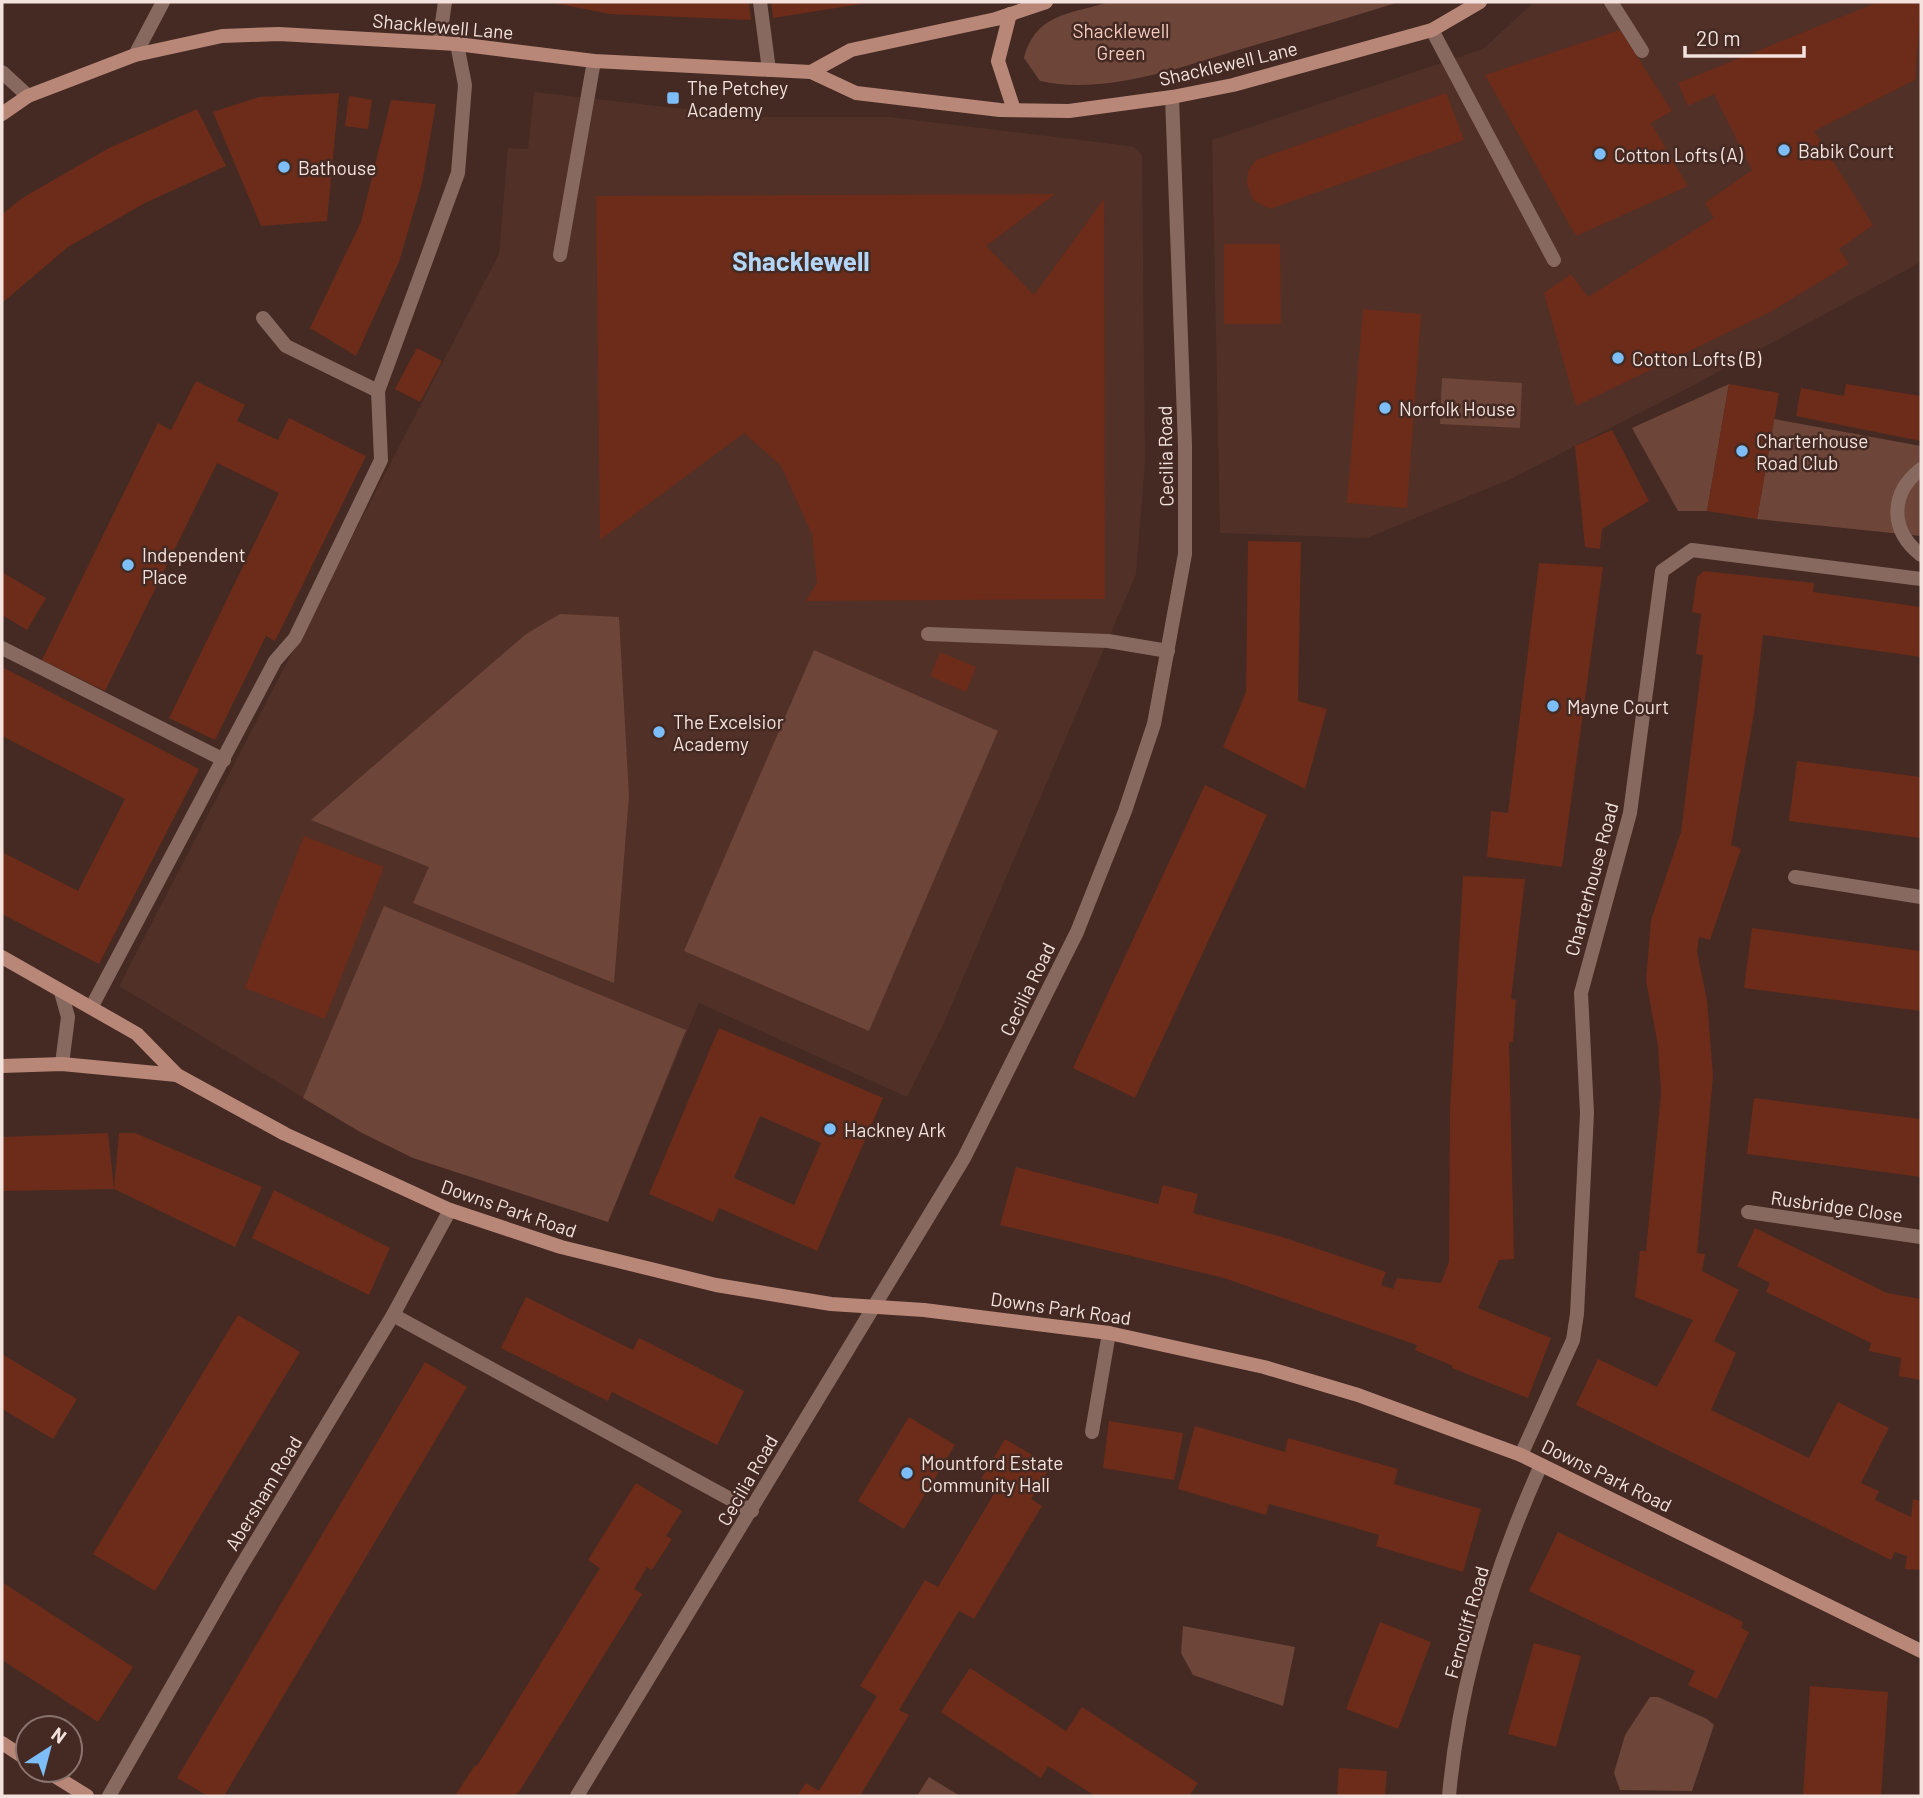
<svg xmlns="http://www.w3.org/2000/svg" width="1923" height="1798" font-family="Barlow,sans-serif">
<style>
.built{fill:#513027}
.green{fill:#6d4539}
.building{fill:#6c2c19;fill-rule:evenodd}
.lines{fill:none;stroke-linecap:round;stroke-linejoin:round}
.lane{stroke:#88695f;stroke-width:14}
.street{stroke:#88695f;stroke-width:14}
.secondary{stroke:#b88778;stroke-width:14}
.poi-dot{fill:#7dbef9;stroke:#442a23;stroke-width:2.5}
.labels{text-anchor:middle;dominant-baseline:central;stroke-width:5;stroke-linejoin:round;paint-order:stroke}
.street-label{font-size:19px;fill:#f3e2dd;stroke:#442a23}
.park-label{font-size:19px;fill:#f5cbbf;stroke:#442a23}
.poi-label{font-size:19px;fill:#f3e2dd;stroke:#442a23;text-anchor:start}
.district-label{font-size:26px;font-weight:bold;fill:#b3d6f8;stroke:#442a23}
</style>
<rect width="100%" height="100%" fill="#442a23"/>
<g class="built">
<polygon points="1534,2 1921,2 1921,262 1696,384 1513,478 1367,538 1220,533 1212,140 1483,49"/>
<polygon points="534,92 754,117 889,117 1121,145 1134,147 1142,155 1145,462 1136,574 943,1025 907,1097 699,1003 608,1222 413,1158 362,1133 119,986 499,254 508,148 528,149"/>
</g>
<g class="green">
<path d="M 1110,2 L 1399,2 C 1348,18 1296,33 1245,48 C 1184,66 1104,96 1040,81 L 1024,58 C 1036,13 1070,14 1110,2 Z"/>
<polygon points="1442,378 1522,383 1520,428 1440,424"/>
<polygon points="1729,384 1707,511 1678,511 1632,428"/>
<polygon points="1774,419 1921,446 1921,536 1757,519"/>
<polygon points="560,614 619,617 629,796 614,983 413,903 429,867 311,820 526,634"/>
<polygon points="814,650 998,731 869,1031 684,951"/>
<polygon points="384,906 686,1030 608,1222 413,1158 362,1133 303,1098"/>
<polygon points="1183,1626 1295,1647 1283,1706 1193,1675 1181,1653"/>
<polygon points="1650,1697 1658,1697 1707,1719 1714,1725 1692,1791 1620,1790 1614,1773 1625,1735"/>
<polygon points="929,1777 960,1796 917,1796"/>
</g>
<g class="building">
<polygon points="549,2 749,2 751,20 610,14"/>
<polygon points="771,2 867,2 867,3 773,18"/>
<polygon points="1878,2 1921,2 1915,80 1814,131 1873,225 1839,249 1849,264 1772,311 1576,406 1544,293 1571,274 1588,297 1714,218 1705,203 1752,170 1714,94 1688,106 1678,83"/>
<polygon points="1620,30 1672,111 1651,123 1688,186 1576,236 1485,75"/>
<polygon points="339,93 327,221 261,226 213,112 259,97"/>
<polygon points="1446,93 1464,140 1270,209 1253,200 1247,184 1248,171 1256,160"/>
<polygon points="349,96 372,100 368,129 345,126"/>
<polygon points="391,100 436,104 422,183 399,262 356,356 310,328 361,222"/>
<polygon points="197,109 226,166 145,203 68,247 2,303 2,214 24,197 109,148"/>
<polygon points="1055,194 986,246 1034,295 1104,199 1105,599 806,601 817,583 812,534 781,466 744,433 600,540 596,196"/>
<polygon points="1224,244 1280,244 1281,324 1224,324"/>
<polygon points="1363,309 1421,314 1407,508 1347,503"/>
<polygon points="417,348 442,361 420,402 395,389"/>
<polygon points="196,381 245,405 237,421 278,440 289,418 366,456 275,641 266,636 215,740 169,718 279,493 217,463 105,691 42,660 158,423 171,430"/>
<polygon points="1729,384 1779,393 1757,519 1707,511"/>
<polygon points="1846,384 1921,396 1921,441 1796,416 1801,388 1844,396"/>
<polygon points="1612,430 1649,501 1602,529 1600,549 1585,547 1575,446"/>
<polygon points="1248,541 1301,542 1298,701 1327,709 1305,789 1223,747 1246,692"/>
<polygon points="1539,563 1603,567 1562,867 1487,857 1491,811 1508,813"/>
<polygon points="1704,571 1814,583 1813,592 1921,607 1921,657 1763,635 1754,713 1731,845 1741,849 1710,940 1699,937 1697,952 1707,1000 1713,1076 1697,1253 1705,1254 1702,1271 1739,1290 1714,1341 1736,1353 1711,1410 1809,1458 1838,1402 1889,1428 1861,1483 1879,1491 1875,1500 1911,1517 1913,1499 1921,1501 1921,1570 1905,1569 1907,1556 1895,1552 1891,1560 1576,1405 1598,1359 1657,1387 1693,1320 1635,1297 1640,1251 1646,1251 1661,1093 1658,1046 1646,980 1651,920 1681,832 1703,655 1696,654 1701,614 1692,612 1697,577"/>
<polygon points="2,572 46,598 27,630 2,615"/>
<polygon points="940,652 976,667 966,692 930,676"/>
<polygon points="2,667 199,769 99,964 2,914 2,852 78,891 125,799 2,736"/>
<polygon points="1797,761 1921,777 1921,838 1789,821"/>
<polygon points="1205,785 1267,815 1135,1098 1073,1068"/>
<polygon points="304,836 384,867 325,1019 245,988"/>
<polygon points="1463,876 1525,879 1511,999 1516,1000 1513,1041 1509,1043 1514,1259 1499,1260 1478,1308 1551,1338 1528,1398 1452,1368 1453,1366 1415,1350 1417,1345 1224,1278 1000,1225 1016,1167 1158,1204 1163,1185 1198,1194 1193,1213 1282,1237 1386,1272 1381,1285 1393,1289 1397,1278 1441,1283 1449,1262 1450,1111"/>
<polygon points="1752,928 1921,951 1921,1011 1744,988"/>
<path d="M 719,1028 L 883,1098 L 817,1251 L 719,1208 L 713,1222 L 649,1194 ZM 760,1116 L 821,1143 L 794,1205 L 734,1178 Z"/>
<polygon points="1754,1098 1921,1119 1921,1177 1747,1154"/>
<polygon points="108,1133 114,1189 2,1191 2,1137"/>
<polygon points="119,1133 135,1133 262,1187 235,1247 114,1189"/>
<polygon points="274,1190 390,1248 369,1295 252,1238"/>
<polygon points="1755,1228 1887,1293 1921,1299 1920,1380 1899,1376 1901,1358 1869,1351 1871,1343 1766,1292 1770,1283 1737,1266"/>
<polygon points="526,1297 633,1350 639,1338 744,1391 717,1445 612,1392 608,1401 501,1348"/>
<polygon points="238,1315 300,1352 155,1591 93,1554"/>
<polygon points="2,1354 77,1399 53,1439 2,1409"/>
<polygon points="425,1362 467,1387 224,1796 208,1796 177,1778"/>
<polygon points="909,1417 955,1445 904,1529 858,1501"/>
<polygon points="1109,1421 1183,1433 1174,1480 1103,1468"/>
<polygon points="1195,1426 1285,1452 1288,1438 1398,1469 1394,1484 1481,1509 1463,1572 1376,1546 1379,1535 1334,1522 1269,1504 1266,1515 1178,1489"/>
<polygon points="1005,1439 1051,1466 1031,1499 1042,1506 974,1619 959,1611 899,1710 909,1715 860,1796 797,1796 806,1783 819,1791 877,1696 860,1686 925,1580 938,1587 997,1489 981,1479"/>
<polygon points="636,1483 682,1511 666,1536 672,1539 652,1570 647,1567 634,1589 642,1594 519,1792 514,1796 455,1796 475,1765 477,1766 600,1568 588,1560"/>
<polygon points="1558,1532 1743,1622 1741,1628 1749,1632 1717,1699 1688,1685 1695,1671 1529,1591"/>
<polygon points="2,1582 133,1667 98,1722 2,1660"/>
<polygon points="1380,1622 1431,1642 1398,1729 1346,1709"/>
<polygon points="1534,1643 1581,1656 1556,1747 1508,1734"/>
<polygon points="970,1668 1066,1731 1082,1707 1198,1783 1189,1796 1095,1796 1048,1766 1041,1778 941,1712"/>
<polygon points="1810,1686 1888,1692 1881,1796 1803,1796"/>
<polygon points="1339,1768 1387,1771 1385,1796 1337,1796"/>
</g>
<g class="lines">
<g class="lane">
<polyline points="760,2 769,70"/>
<polyline points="1611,2 1642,51"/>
<polyline points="1432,30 1554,260"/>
<polyline points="439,43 445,2"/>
<polyline points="560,255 594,61"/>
<polyline points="263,318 286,346 378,391"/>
<path d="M 1921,469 C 1890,493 1889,530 1921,555"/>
<polyline points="928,634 1108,641 1168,651"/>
<polyline points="2,648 224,760"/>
<polyline points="92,1006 275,661 295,638 381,460 378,391 458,173 465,85 457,44"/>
<polyline points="393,1315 752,1511"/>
<polyline points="1092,1432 1109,1333"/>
</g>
<g class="street">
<polyline points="135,55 163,2"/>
<polyline points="2,72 28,96"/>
<polyline points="1795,877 1921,897"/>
<polyline points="61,992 68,1017 62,1064"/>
<polyline points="1748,1212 1921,1237"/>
<polyline points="1521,1455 1573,1340 1577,1314 1587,1113 1581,993 1630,813 1662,571 1692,550 1921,579"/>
<polyline points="109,1796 237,1573 393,1315 450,1210"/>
<polyline points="577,1796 964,1158 1077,932 1125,811 1154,724 1185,554 1185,445 1172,97"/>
<path d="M 1449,1796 C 1459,1683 1495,1568 1541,1465"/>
</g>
<g class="secondary">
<polyline points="1010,14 998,61 1014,110"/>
<polyline points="811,72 851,50 996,19 1046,2"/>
<polyline points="2,114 28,96 135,55 222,36 279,34 457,44 594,61 811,72 856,93 1000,110 1069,111 1172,97 1233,85 1432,30 1480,2"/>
<polyline points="2,957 137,1034 177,1075 285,1134 450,1210 561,1247 716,1285 831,1304 924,1310 1109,1333 1264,1367 1358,1395 1521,1455 1921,1651"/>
<polyline points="2,1066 62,1064 177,1075"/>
<polyline points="2,1743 28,1760"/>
<polyline points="45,1770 87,1796"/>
</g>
</g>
<g class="poi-dot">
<rect x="666" y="91" width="14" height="14" rx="3.5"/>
<circle cx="1784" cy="150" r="7"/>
<circle cx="1600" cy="154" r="7"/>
<circle cx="284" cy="167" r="7"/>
<circle cx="1618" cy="358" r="7"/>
<circle cx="1385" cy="408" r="7"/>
<circle cx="1742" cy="451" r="7"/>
<circle cx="128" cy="565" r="7"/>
<circle cx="1553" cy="706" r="7"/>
<circle cx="659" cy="732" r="7"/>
<circle cx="830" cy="1129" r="7"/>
<circle cx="907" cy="1473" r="7"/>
</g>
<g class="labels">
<g class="street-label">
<text transform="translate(443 26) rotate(5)">Shacklewell Lane</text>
<text transform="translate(1228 63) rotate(-13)">Shacklewell Lane</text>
<text transform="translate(1165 456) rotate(-91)">Cecilia Road</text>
<text transform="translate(1591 879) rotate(-75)">Charterhouse Road</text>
<text transform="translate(1027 989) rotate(-64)">Cecilia Road</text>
<text transform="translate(1837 1206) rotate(8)">Rusbridge Close</text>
<text transform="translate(509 1208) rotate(19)">Downs Park Road</text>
<text transform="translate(1061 1308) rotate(8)">Downs Park Road</text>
<text transform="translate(1607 1475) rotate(26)">Downs Park Road</text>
<text transform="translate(747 1480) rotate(-60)">Cecilia Road</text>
<text transform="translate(263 1493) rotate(-59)">Abersham Road</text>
<text transform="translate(1466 1622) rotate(-74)">Ferncliff Road</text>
</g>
<g class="park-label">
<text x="1121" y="30">Shacklewell<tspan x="1121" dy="22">Green</tspan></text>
</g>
<g class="poi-label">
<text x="687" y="87">The Petchey<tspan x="687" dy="22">Academy</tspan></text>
<text x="1798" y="150">Babik Court</text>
<text x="1614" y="154">Cotton Lofts (A)</text>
<text x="298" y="167">Bathouse</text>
<text x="1632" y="358">Cotton Lofts (B)</text>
<text x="1399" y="408">Norfolk House</text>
<text x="1756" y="440">Charterhouse<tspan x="1756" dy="22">Road Club</tspan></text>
<text x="142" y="554">Independent<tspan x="142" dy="22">Place</tspan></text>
<text x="1567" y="706">Mayne Court</text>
<text x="673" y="721">The Excelsior<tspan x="673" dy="22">Academy</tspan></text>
<text x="844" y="1129">Hackney Ark</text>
<text x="921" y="1462">Mountford Estate<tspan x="921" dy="22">Community Hall</tspan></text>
</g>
<g class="district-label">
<text x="801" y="260">Shacklewell</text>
</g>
</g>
<rect width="1923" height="1798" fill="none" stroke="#f3e2dd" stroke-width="7"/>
<g transform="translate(49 1749) rotate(36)"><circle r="33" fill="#442a23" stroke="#8a746d" stroke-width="2"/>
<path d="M0-5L12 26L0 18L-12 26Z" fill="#7dbef9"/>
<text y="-10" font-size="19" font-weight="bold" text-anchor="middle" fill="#f3e2dd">N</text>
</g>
<path d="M1685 46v10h119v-10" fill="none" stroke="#f3e2dd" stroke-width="3.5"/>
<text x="1696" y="46" font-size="21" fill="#f3e2dd" stroke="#442a23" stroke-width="5" paint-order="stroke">20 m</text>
</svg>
